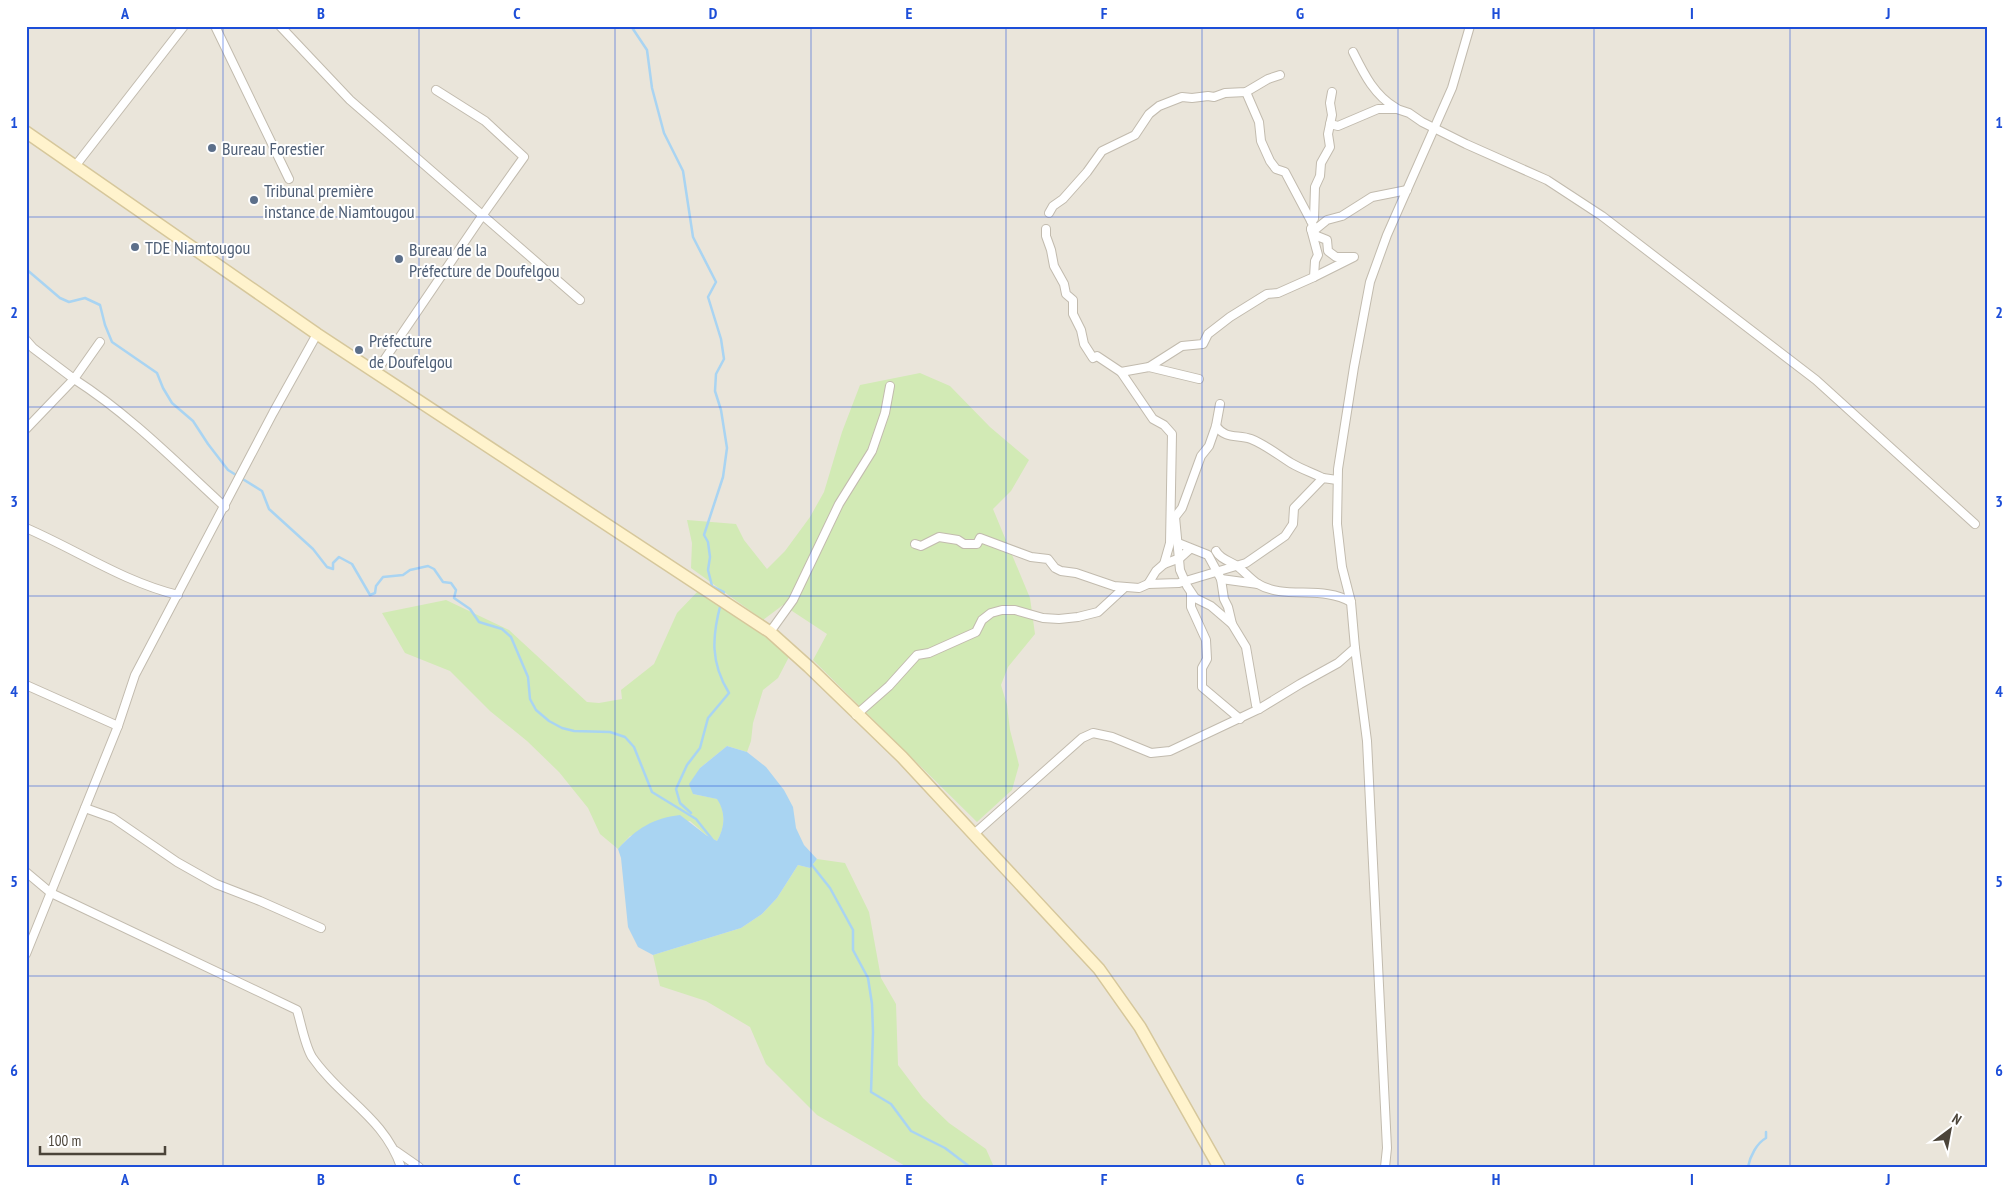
<svg xmlns="http://www.w3.org/2000/svg" width="2013" height="1193" font-family="'PT Sans Narrow',sans-serif">
<style>
.residential{fill:#eae5da}
.green{fill:#d2eab5}
.water{fill:#a9d4f2}
.lines{fill:none;stroke-linecap:round;stroke-linejoin:round}
.stream{stroke:#a9d4f2;stroke-width:2.5}
.minor-casing{stroke:#c2bbae;stroke-width:10}
.secondary-casing{stroke:#d6c79b;stroke-width:14}
.minor{stroke:#fff;stroke-width:8}
.secondary{stroke:#fff3cd;stroke-width:11}
.grid{fill:none;stroke:#1d4ed8;stroke-width:1;stroke-opacity:0.55}
.service-dot{fill:#5c6f8a;stroke:#fff;stroke-width:2}
.labels{text-anchor:middle;dominant-baseline:central;stroke-width:4;stroke-linejoin:round;paint-order:stroke}
.service-label{font-size:18px;fill:#4e5e75;stroke:#fff;text-anchor:start}
.neatline{fill:none;stroke:#1d4ed8;stroke-width:2}
.grid-label{font-size:16px;text-anchor:middle;font-weight:bold;fill:#1d4ed8}
</style>
<rect width="100%" height="100%" fill="#f6f3ec"/>
<rect class="residential" x="26" y="26" width="1961" height="1141"/>
<g class="green">
<polygon points="920,373 950,386 990,427 1029,460 1011,491 993,509 1030,598 1035,634 1008,667 1001,685 1007,705 1010,730 1019,765 1012,790 977,822 813,660 827,634 783,605 763,620 691,568 692,543 687,520 736,524 744,540 767,569 785,551 810,517 824,492 842,432 860,385"/>
<path d="M 700,589 L 790,655 L 778,678 L 763,690 L 753,723 L 751,741 L 747,752 L 727,746 L 700,768 L 693,794 L 718,799 C 726,813 725,828 717,841 L 706,835 L 690,821 L 630,836 L 618,849 L 600,834 L 588,808 L 559,772 L 527,741 L 490,711 L 450,671 L 405,653 L 382,613 L 446,600 L 509,630 L 587,702 L 599,703 L 622,699 L 621,690 L 654,664 L 677,613 Z"/>
<polygon points="817,859 845,863 869,912 881,978 896,1004 898,1065 923,1098 949,1123 986,1149 994,1167 907,1167 817,1115 766,1064 750,1027 706,1001 660,986 653,955 741,928 762,914 777,898 798,865 810,868"/>
</g>
<path class="water" d="M 727,746 L 747,752 L 766,767 L 784,790 L 793,807 L 796,828 L 804,845 L 817,859 L 810,868 L 798,865 L 777,898 L 762,914 L 741,928 L 653,955 L 638,947 L 628,927 L 621,858 L 618,849 C 636,829 653,818 680,815 L 706,835 L 717,841 C 725,828 726,812 717,799 L 693,794 L 689,784 L 700,768 Z"/>
<g class="lines">
<g class="stream">
<polyline points="631,26 647,50 652,88 664,133 683,171 693,237 716,282 708,297 721,339 724,359 716,374 715,391 721,410 727,448 723,477 704,535 708,542 710,557 708,570 712,586 724,592 722,597"/>
<polyline points="26,269 60,298 69,302 85,298 100,305 105,325 112,342 157,373 163,388 172,403 193,421 208,444 228,470 262,491 269,509 313,549 327,567 333,569 333,563 339,557 352,564 370,595 375,593 376,586 383,577 403,575 410,570 428,566 434,569 443,582 451,583 456,590 454,598 470,609 479,622 502,629 511,637 528,677 530,699 536,710 549,721 562,728 574,731 610,732 625,737 634,747 652,792 696,819 712,839"/>
<path d="M 691,813 L 680,803 L 676,789 L 687,765 L 700,748 L 708,718 L 729,693 C 710,662 712,636 721,603"/>
<polyline points="811,864 830,888 853,930 853,950 868,978 872,1004 873,1032 871,1092 891,1104 911,1131 945,1148 970,1167"/>
<path d="M 1748,1167 C 1750,1156 1757,1143 1766,1138 L 1766,1132"/>
</g>
<g class="minor-casing">
<g id="minor">
<polyline points="215,26 289,179"/>
<polyline points="280,26 350,100 580,300"/>
<path d="M 1353,52 C 1364,74 1374,95 1396,108"/>
<polyline points="1246,92 1259,122 1261,141 1270,161 1276,169 1285,172 1311,221"/>
<polyline points="1330,124 1338,126 1378,109 1397,109 1409,113 1422,122 1466,144 1547,180 1602,216 1816,380 1975,524"/>
<polyline points="76,165 184,26"/>
<polyline points="1049,213 1053,206 1063,199 1087,172 1102,151 1135,135 1149,114 1159,106 1182,97 1192,98 1208,96 1214,97 1225,93 1246,92 1268,79 1280,75"/>
<polyline points="1046,229 1046,236 1051,250 1054,266 1064,284 1066,294 1073,300 1073,314 1081,330 1084,344 1093,358 1097,356 1121,372 1149,367 1199,379"/>
<polyline points="1311,229 1316,229 1327,220 1342,216 1372,197 1407,190"/>
<polyline points="1312,231 1317,236 1327,240 1328,251 1336,257 1354,257 1314,277"/>
<polyline points="26,340 33,348 74,379 100,342"/>
<polyline points="1149,367 1182,346 1203,344 1208,334 1230,317 1267,294 1278,293 1314,277 1315,261 1318,255 1311,229 1313,225 1311,221 1314,219 1315,187 1320,176 1321,163 1330,147 1328,134 1332,115 1330,103 1332,92"/>
<polyline points="376,372 482,216 524,157 485,121 436,90"/>
<polyline points="1121,372 1153,419 1164,425 1172,434 1170,543 1164,564"/>
<polyline points="1220,404 1216,426 1209,446 1201,456 1182,508 1175,517 1180,570 1187,586 1195,598 1211,606 1232,624"/>
<path d="M 1216,426 C 1226,440 1238,434 1251,439 C 1266,445 1278,455 1291,463 C 1301,469 1313,473 1323,478"/>
<path d="M 26,429 L 74,379 C 130,415 176,462 225,507"/>
<path d="M 26,528 C 77,550 124,582 178,595"/>
<polyline points="1178,543 1208,555 1221,579 1224,599 1228,607 1232,624 1246,647 1256,705 1259,709"/>
<polyline points="915,544 921,546 939,537 958,540 964,544 977,544 980,538 1031,557 1048,559 1055,568 1061,571 1076,573 1114,586 1139,588 1148,584 1156,571 1164,564 1180,558 1190,549"/>
<path d="M 1216,551 C 1220,559 1230,561 1237,566 C 1244,571 1250,579 1258,584 C 1284,600 1323,585 1351,602"/>
<polyline points="1221,579 1258,584"/>
<polyline points="1148,584 1179,583 1246,563 1285,536 1293,524 1294,508 1323,478 1337,480"/>
<polyline points="1191,594 1191,607 1206,640 1207,659 1202,668 1202,687 1240,719"/>
<polyline points="770,632 793,600 839,504 872,451 885,413 890,386"/>
<polyline points="1355,648 1367,741 1387,1148 1385,1167"/>
<polyline points="26,685 118,726"/>
<polyline points="856,715 889,686 917,655 929,653 976,632 982,620 991,613 1002,610 1015,610 1043,618 1059,619 1078,617 1098,612 1124,588"/>
<polyline points="85,808 113,818 177,862 216,884 260,901 321,928"/>
<polyline points="974,834 1082,738 1093,733 1112,737 1151,753 1170,751 1259,709 1300,684 1338,663 1355,648 1351,602 1342,567 1337,524 1338,469 1354,367 1370,282 1387,235 1452,88 1470,26"/>
<path d="M 26,872 L 51,893 L 297,1010 C 301,1023 305,1046 312,1057 C 341,1099 384,1117 401,1167"/>
<polyline points="26,954 118,726 135,675 273,413 317,334"/>
<polyline points="396,1151 419,1167"/>
</g>
</g>
<g class="secondary-casing">
<polyline id="secondary" points="26,132 317,334 770,632 809,667 902,757 1099,969 1140,1027 1219,1167"/>
</g>
<use href="#minor" class="minor"/>
<use href="#secondary" class="secondary"/>
</g>
<path class="grid" d="M 223,26 L 223,1167M 419,26 L 419,1167M 615,26 L 615,1167M 811,26 L 811,1167M 1006,26 L 1006,1167M 1202,26 L 1202,1167M 1398,26 L 1398,1167M 1594,26 L 1594,1167M 1790,26 L 1790,1167M 26,217 L 1987,217M 26,407 L 1987,407M 26,596 L 1987,596M 26,786 L 1987,786M 26,976 L 1987,976"/>
<g class="service-dot">
<circle cx="212" cy="148" r="5"/>
<circle cx="254" cy="200" r="5"/>
<circle cx="135" cy="247" r="5"/>
<circle cx="399" cy="259" r="5"/>
<circle cx="359" cy="350" r="5"/>
</g>
<g class="labels">
<g class="service-label">
<text x="222" y="148">Bureau Forestier</text>
<text x="264" y="190">Tribunal première<tspan x="264" dy="21">instance de Niamtougou</tspan></text>
<text x="145" y="247">TDE Niamtougou</text>
<text x="409" y="249">Bureau de la<tspan x="409" dy="21">Préfecture de Doufelgou</tspan></text>
<text x="369" y="340">Préfecture<tspan x="369" dy="21">de Doufelgou</tspan></text>
</g>
</g>
<rect width="2013" height="1193" fill="none" stroke="#ffffff" stroke-width="55"/>
<g transform="translate(1950 1130) rotate(32)" stroke="#ffffff" stroke-width="4" paint-order="stroke">
<path d="M0-4L9 19L0 12L-9 19Z" fill="#4b4439"/>
<text y="-8" font-size="14" font-weight="bold" text-anchor="middle" fill="#4b4439">N</text>
</g>
<path d="M40 1146v8h125v-8" fill="none" stroke="#4b4439" stroke-width="2.5"/>
<text x="48" y="1146" font-size="15" fill="#4b4439" stroke="#ffffff" stroke-width="4" paint-order="stroke">100 m</text>
<rect x="28" y="28" width="1958" height="1138" class="neatline"/>
<g class="grid-label">
<text x="125" y="19">A</text>
<text x="321" y="19">B</text>
<text x="517" y="19">C</text>
<text x="713" y="19">D</text>
<text x="909" y="19">E</text>
<text x="1104" y="19">F</text>
<text x="1300" y="19">G</text>
<text x="1496" y="19">H</text>
<text x="1692" y="19">I</text>
<text x="1888" y="19">J</text>
<text x="14" y="128">1</text>
<text x="1999" y="128">1</text>
<text x="14" y="318">2</text>
<text x="1999" y="318">2</text>
<text x="14" y="507">3</text>
<text x="1999" y="507">3</text>
<text x="14" y="697">4</text>
<text x="1999" y="697">4</text>
<text x="14" y="887">5</text>
<text x="1999" y="887">5</text>
<text x="14" y="1076">6</text>
<text x="1999" y="1076">6</text>
<text x="125" y="1185">A</text>
<text x="321" y="1185">B</text>
<text x="517" y="1185">C</text>
<text x="713" y="1185">D</text>
<text x="909" y="1185">E</text>
<text x="1104" y="1185">F</text>
<text x="1300" y="1185">G</text>
<text x="1496" y="1185">H</text>
<text x="1692" y="1185">I</text>
<text x="1888" y="1185">J</text>
</g>
</svg>
